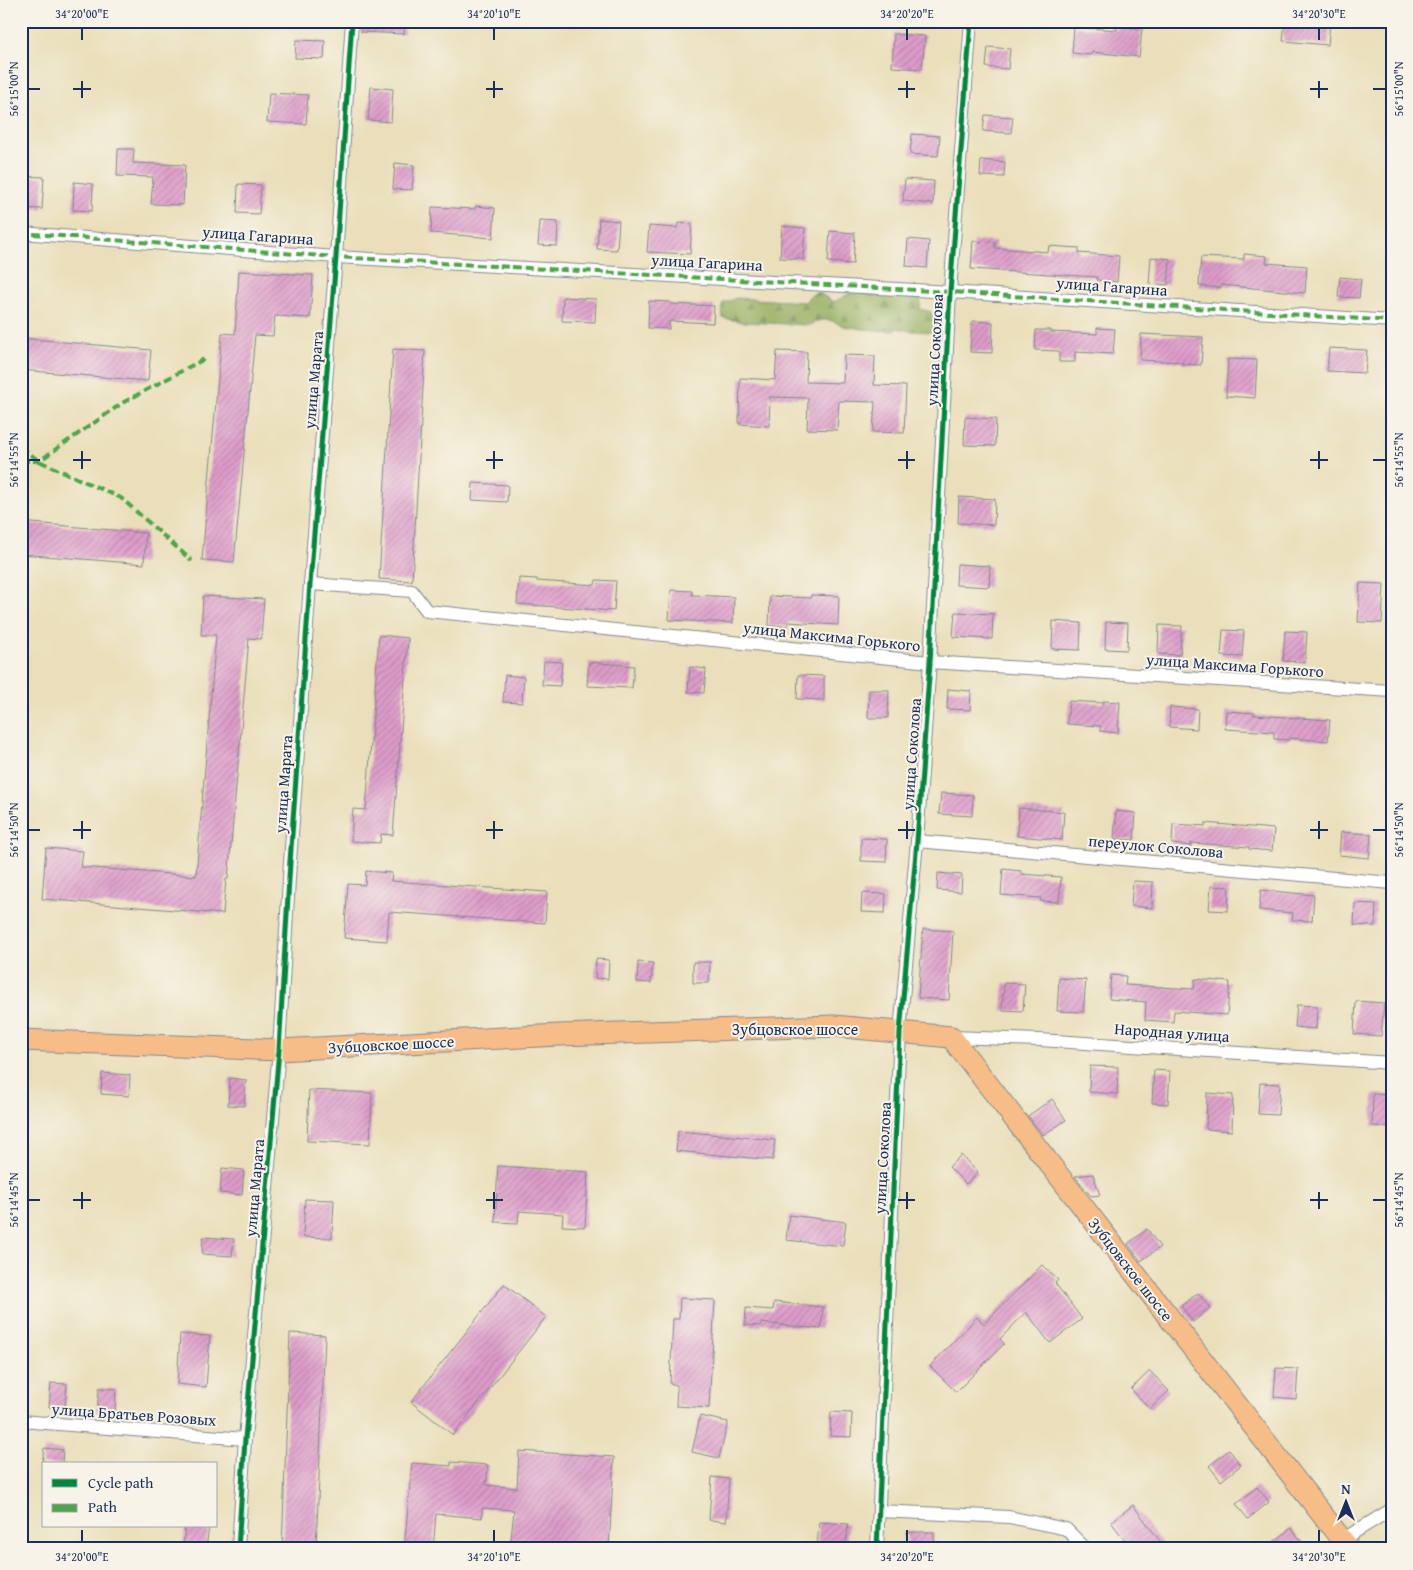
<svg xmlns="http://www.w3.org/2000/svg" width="1413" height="1570" font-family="'Gentium Book Plus',serif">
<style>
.forest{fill:url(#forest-firs);stroke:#587060}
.building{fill:url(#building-hatch)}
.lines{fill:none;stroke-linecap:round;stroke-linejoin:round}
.minor-casing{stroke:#82878c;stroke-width:14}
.primary-casing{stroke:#82878c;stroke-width:23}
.minor{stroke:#fff;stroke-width:12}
.primary{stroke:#f7bd88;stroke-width:21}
.quiet{stroke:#4fa44a;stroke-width:4;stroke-dasharray:8 4;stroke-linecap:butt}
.cycleway-casing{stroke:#f7f3e8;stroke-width:8}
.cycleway{stroke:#00873e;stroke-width:5}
.ticks{fill:none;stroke:#1b2f5e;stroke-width:2}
.labels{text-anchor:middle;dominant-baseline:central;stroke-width:4;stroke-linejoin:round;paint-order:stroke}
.street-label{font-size:16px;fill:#1b2f5e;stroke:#f7f3e8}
.neatline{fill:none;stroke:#1b2f5e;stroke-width:2}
.ticks-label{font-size:12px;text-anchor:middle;fill:#1b2f5e}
</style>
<defs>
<pattern id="forest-firs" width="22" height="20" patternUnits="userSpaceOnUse" patternTransform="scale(1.25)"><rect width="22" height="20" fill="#96b061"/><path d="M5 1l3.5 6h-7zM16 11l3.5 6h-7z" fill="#7a9053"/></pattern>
<pattern id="building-hatch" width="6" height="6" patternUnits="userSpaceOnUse" patternTransform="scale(1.25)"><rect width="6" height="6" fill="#de9cca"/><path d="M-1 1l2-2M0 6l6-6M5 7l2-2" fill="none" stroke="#b380a7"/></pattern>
</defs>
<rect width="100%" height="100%" fill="#f7f3e8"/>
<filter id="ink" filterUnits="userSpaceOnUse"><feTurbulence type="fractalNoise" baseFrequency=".02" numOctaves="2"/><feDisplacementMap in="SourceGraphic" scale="10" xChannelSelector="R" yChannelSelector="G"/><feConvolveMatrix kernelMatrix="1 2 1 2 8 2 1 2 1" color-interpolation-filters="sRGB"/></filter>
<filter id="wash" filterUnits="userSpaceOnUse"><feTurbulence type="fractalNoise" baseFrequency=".0096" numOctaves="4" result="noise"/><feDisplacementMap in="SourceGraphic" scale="20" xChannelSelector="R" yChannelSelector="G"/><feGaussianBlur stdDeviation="1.12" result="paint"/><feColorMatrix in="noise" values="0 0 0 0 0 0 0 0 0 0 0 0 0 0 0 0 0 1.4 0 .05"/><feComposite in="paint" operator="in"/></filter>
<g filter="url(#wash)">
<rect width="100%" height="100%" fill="#eadfba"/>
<path class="forest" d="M 818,292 L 833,302 C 847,297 852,287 869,294 L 875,292 L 882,292 L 885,296 L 897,292 L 917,292 L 921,298 L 920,309 L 931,312 C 934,319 936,325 933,332 L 910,331 L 898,328 L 894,330 L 888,331 L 863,329 L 844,326 L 830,320 L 820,320 L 809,325 L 743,322 L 723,318 L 722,304 L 736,298 L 805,302 L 810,296 Z"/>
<g id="blocks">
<g class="building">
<polygon points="362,21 405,21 404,34 361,32"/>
<polygon points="1285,21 1330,21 1328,45 1283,41"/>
<polygon points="1117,26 1142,29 1139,57 1092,52 1091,55 1072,53 1074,27 1117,30"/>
<polygon points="894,34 925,36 922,69 892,67"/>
<polygon points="296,40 325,41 324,59 295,58"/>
<polygon points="988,47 1010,49 1008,69 986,67"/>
<polygon points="371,87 393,89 391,122 368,120"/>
<polygon points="269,93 308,95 306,124 267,122"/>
<polygon points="985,115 1013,117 1011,133 983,131"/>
<polygon points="912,134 940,136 938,156 910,154"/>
<polygon points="118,149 134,149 133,163 185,165 183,205 151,204 153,177 117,176"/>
<polygon points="981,160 1005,162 1004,177 980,176"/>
<polygon points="395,163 414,165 412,190 393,189"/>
<polygon points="22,176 44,177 42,209 21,208"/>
<polygon points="905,179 934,181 933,204 903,201"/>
<polygon points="74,182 93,184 92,211 73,210"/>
<polygon points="238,184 261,185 259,214 237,213"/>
<polygon points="476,206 495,208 493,238 431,233 432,207 475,209"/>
<polygon points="599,219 619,221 617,250 597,249"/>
<polygon points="540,221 558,222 557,246 538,245"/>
<polygon points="678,223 692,224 690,254 647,252 649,226 677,228"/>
<polygon points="782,226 805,228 803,259 780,258"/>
<polygon points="830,231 855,233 853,264 828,262"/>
<polygon points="908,239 929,241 927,268 906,266"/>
<polygon points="973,241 995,242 995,248 1048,252 1049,246 1079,248 1079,253 1119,256 1117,282 1097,280 1097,277 971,269"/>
<polygon points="1244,254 1267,256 1266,263 1307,266 1305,293 1221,285 1221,288 1199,286 1201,257 1244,259"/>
<polygon points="1151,257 1170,259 1168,285 1149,283"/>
<polygon points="239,271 313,275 310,318 275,316 273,336 255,335 234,562 202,560 222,333 235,334"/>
<polygon points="1340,277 1361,279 1359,298 1338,297"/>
<polygon points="563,297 596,299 595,322 562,321"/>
<polygon points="649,301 670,302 670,304 714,306 713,323 669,321 669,329 648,328"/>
<polygon points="972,321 993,322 992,353 970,352"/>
<polygon points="1097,328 1115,329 1113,354 1075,352 1075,362 1059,362 1059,351 1035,350 1036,330 1051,330 1051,332 1097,334"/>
<polygon points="1141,334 1203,337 1201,365 1182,364 1182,362 1140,360"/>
<polygon points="21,338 151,350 148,381 21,370"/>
<polygon points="1329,348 1367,350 1365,373 1327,371"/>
<polygon points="393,349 425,351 412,581 379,579"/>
<polygon points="777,351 807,352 806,382 843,383 844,355 875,356 874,385 906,386 904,433 873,432 875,402 839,401 837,430 807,429 808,398 770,397 769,426 739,424 740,378 775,380"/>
<polygon points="1228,359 1257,360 1255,398 1226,396"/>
<polygon points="965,417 996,419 995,446 964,445"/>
<polygon points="473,483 508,485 507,502 472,500"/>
<polygon points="959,497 995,499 994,525 958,523"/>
<polygon points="21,522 146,533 144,564 21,554"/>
<polygon points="957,564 990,566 989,587 956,585"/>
<polygon points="519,578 537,579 537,581 595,585 596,580 616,581 614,611 517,604"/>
<polygon points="1360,583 1384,584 1382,623 1358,622"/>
<polygon points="671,590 692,591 692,595 734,597 733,623 669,620"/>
<polygon points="811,595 839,596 838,625 788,622 788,626 769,626 770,596 811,598"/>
<polygon points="203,596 264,599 261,639 249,638 228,879 226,879 223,914 42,899 46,848 83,851 81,867 196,876 216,635 201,635"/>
<polygon points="955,612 993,614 992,639 953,637"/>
<polygon points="1053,621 1081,623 1080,650 1052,649"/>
<polygon points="1106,622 1128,623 1127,650 1105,649"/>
<polygon points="1159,625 1182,626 1180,655 1158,654"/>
<polygon points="1223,630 1244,631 1242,657 1221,656"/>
<polygon points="1285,631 1307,632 1305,662 1283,661"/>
<polygon points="379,635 408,638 393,835 381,834 380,843 351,841 353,809 366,810"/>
<polygon points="544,661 562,662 560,686 542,685"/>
<polygon points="589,662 634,666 632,688 587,686"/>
<polygon points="690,667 706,669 704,693 688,692"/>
<polygon points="505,675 524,677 522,703 503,702"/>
<polygon points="798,675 824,676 824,700 797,699"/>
<polygon points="948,689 971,691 970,710 947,709"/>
<polygon points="869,690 889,690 888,718 868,718"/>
<polygon points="1069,701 1103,703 1103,701 1120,702 1118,733 1100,731 1101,726 1067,724"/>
<polygon points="1170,707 1198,709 1197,729 1169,727"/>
<polygon points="1226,711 1255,713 1254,715 1330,720 1328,741 1289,738 1289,740 1274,739 1274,732 1225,729"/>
<polygon points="941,793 973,795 972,816 939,814"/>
<polygon points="1019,808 1064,812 1062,840 1017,836"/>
<polygon points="1116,811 1136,813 1134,840 1114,839"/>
<polygon points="1205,823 1274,829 1272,851 1249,849 1249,847 1191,843 1191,846 1172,844 1173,824 1205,826"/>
<polygon points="1341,832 1371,834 1369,858 1339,855"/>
<polygon points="861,838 887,839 886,862 861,861"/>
<polygon points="1003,869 1021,871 1021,874 1061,877 1059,902 1040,901 1041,898 1001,895"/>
<polygon points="366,871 392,873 391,881 547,892 545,923 389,912 387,941 344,938 348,884 365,885"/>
<polygon points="938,873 962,875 961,892 937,890"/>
<polygon points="1133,881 1153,882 1152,908 1131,906"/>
<polygon points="1211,886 1229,887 1228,911 1209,910"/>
<polygon points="1261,890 1314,895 1312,921 1292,920 1293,913 1259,910"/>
<polygon points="862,893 886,894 885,913 861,912"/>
<polygon points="1355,903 1376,904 1375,926 1354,925"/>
<polygon points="923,929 953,931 949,1000 918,998"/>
<polygon points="596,959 609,960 608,979 595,978"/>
<polygon points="638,962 653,963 651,983 637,982"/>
<polygon points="693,962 710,962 709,983 693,983"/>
<polygon points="1111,975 1126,976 1125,985 1194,989 1195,979 1230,982 1227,1015 1174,1011 1173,1022 1145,1020 1146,1002 1109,999"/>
<polygon points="1059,978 1086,980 1083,1012 1057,1011"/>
<polygon points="1004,983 1025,984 1023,1011 1002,1010"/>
<polygon points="1356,1001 1384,1003 1381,1036 1354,1034"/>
<polygon points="1297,1005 1317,1006 1316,1029 1295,1027"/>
<polygon points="1090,1066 1118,1067 1117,1094 1089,1092"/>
<polygon points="1154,1070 1170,1071 1168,1104 1152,1103"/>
<polygon points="102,1073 130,1075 129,1096 101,1094"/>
<polygon points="230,1078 246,1080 244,1106 228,1105"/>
<polygon points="1260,1083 1280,1084 1278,1115 1258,1114"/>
<polygon points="309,1090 372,1093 370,1144 307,1141"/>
<polygon points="1207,1093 1233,1095 1232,1131 1206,1129"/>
<polygon points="1373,1094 1392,1095 1392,1127 1372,1126"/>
<polygon points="1052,1099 1066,1120 1043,1135 1028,1116"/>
<polygon points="678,1131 775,1140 773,1160 676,1151"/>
<polygon points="961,1155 978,1173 966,1184 949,1167"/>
<polygon points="498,1166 588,1172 585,1227 562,1226 563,1214 519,1211 518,1223 495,1222"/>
<polygon points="222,1168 244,1170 242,1195 220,1193"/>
<polygon points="1093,1174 1100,1195 1091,1196 1075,1176"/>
<polygon points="305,1199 334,1200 332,1238 303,1237"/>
<polygon points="789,1215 846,1222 843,1246 786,1240"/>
<polygon points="1147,1229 1160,1247 1141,1261 1128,1244"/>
<polygon points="203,1237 234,1239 232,1256 202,1254"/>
<polygon points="1042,1265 1058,1280 1055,1283 1082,1319 1050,1343 1026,1312 1000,1339 1004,1344 956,1392 930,1366 977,1317 984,1324"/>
<polygon points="504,1284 546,1317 453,1435 411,1402"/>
<polygon points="1198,1293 1210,1308 1193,1322 1181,1306"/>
<polygon points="680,1298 715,1300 709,1408 676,1406 677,1385 670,1384 673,1319 679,1319"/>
<polygon points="774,1302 823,1307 821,1329 761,1323 761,1326 745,1325 746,1308 773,1310"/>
<polygon points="290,1333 325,1335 316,1549 282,1549"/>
<polygon points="180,1334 210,1336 206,1387 177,1384"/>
<polygon points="1276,1368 1298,1369 1296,1399 1274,1397"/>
<polygon points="1150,1371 1169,1391 1150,1409 1131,1389"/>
<polygon points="51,1383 67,1384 65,1409 49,1407"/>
<polygon points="99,1388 116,1389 115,1413 97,1412"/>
<polygon points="831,1412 852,1413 851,1437 830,1436"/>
<polygon points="700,1416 728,1422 719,1458 692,1452"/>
<polygon points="44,1448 63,1450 62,1464 42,1464"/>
<polygon points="1229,1450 1241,1465 1221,1481 1209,1466"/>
<polygon points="519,1451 614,1457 609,1549 510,1549 514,1510 482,1508 482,1518 436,1514 433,1549 404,1549 412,1463 451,1466 451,1462 488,1465 486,1485 517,1488"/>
<polygon points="712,1477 729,1479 726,1522 709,1520"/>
<polygon points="1257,1487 1269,1502 1248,1519 1236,1504"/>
<polygon points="1133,1505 1166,1549 1132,1549 1111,1522"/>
<polygon points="819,1522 848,1524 846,1549 817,1549"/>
<polygon points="185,1526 209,1526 206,1549 183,1549"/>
<polygon points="1291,1528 1303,1543 1296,1549 1265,1549"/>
<rect x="907" y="1532" width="27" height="17"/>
</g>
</g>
</g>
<g filter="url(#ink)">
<use href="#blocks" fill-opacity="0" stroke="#82878c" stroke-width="1"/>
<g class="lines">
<g class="minor-casing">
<g id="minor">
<polyline points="21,233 336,257 950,292 1392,321"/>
<polyline points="310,584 412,591 427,611 930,662 1392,691"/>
<polyline points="917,841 1392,883"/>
<polyline points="951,1037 1039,1040 1392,1063"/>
<polyline points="21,1421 245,1439"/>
<polyline points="879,1511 1009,1517 1066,1529 1086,1549"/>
<polyline points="238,1549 245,1439 279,1050 290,862 310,584 336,257 352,21"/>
<polyline points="877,1549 900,1032 917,841 930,662 950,292 971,21"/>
<polyline points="1329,1549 1342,1540 1392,1509"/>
</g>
</g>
<g class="primary-casing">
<polyline id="primary" points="21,1040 279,1050 559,1035 834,1026 951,1037 1349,1549"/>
</g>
<use href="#minor" class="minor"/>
<use href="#primary" class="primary"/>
<g class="quiet">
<polyline points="21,233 336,257 950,292 1392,321"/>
<polyline points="21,447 39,461 121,498 192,561"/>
<polyline points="21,461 39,461 124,402 204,359"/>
</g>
<g class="cycleway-casing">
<g id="cycleway">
<polyline points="238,1549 245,1439 279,1050 290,862 310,584 336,257 352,21"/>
<polyline points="877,1549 900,1032 917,841 930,662 950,292 971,21"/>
</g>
</g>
<use href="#cycleway" class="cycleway"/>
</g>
</g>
<path class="ticks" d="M 82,28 L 82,40M 494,28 L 494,40M 907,28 L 907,40M 1319,28 L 1319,40M 82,81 L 82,98M 494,81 L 494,98M 907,81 L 907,98M 1319,81 L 1319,98M 28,89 L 40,89M 73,89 L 91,89M 486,89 L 503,89M 898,89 L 915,89M 1310,89 L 1328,89M 1373,89 L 1386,89M 82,451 L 82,469M 494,451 L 494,469M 907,451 L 907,469M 1319,451 L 1319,469M 28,460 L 40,460M 73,460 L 91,460M 486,460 L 503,460M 898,460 L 915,460M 1310,460 L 1328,460M 1373,460 L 1386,460M 82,821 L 82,839M 494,821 L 494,839M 907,821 L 907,839M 1319,821 L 1319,839M 28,830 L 40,830M 73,830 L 91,830M 486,830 L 503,830M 898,830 L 915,830M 1310,830 L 1328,830M 1373,830 L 1386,830M 82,1192 L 82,1209M 494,1192 L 494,1209M 907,1192 L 907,1209M 1319,1192 L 1319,1209M 28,1200 L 40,1200M 73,1200 L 91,1200M 486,1200 L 503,1200M 898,1200 L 915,1200M 1310,1200 L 1328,1200M 1373,1200 L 1386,1200M 82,1530 L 82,1542M 494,1530 L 494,1542M 907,1530 L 907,1542M 1319,1530 L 1319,1542"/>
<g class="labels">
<g class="street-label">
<text transform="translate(258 235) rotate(4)">улица Гагарина</text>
<text transform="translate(707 262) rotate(3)">улица Гагарина</text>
<text transform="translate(1112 286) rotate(4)">улица Гагарина</text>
<text transform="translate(934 350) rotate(-87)">улица Соколова</text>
<text transform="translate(313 380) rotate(-85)">улица Марата</text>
<text transform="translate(832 636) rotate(6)">улица Максима Горького</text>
<text transform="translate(1235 665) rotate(4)">улица Максима Горького</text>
<text transform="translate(911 754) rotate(-86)">улица Соколова</text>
<text transform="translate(283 784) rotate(-86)">улица Марата</text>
<text transform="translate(1156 846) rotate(5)">переулок Соколова</text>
<text x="795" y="1029">Зубцовское шоссе</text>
<text transform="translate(1172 1032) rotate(4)">Народная улица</text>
<text transform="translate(391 1044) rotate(-3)">Зубцовское шоссе</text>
<text transform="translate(882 1158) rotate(-87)">улица Соколова</text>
<text transform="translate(254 1188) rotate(-85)">улица Марата</text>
<text transform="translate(1131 1269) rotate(52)">Зубцовское шоссе</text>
<text transform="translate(134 1414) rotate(4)">улица Братьев Розовых</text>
</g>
</g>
<rect width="1413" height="1570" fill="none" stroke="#f7f3e8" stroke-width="55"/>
<rect x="42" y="1462" width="175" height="65" fill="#f7f3e8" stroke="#9fa5b1"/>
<rect x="52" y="1479" width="25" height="8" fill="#00873e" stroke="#9fa5b1"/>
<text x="88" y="1488" font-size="15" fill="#1b2f5e">Cycle path</text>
<rect x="52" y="1504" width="25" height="8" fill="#4fa44a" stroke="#9fa5b1"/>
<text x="88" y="1512" font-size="15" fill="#1b2f5e">Path</text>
<g transform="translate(1346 1502)" stroke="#f7f3e8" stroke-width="4" paint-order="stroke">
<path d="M0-4L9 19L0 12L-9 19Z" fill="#1b2f5e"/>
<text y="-8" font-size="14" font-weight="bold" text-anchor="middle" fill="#1b2f5e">N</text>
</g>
<rect x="28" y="28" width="1358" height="1514" class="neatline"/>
<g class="ticks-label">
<text x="82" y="18">34°20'00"E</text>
<text x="494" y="18">34°20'10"E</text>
<text x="907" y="18">34°20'20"E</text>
<text x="1319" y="18">34°20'30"E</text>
<text transform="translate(14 89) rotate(-90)" y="4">56°15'00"N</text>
<text transform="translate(1399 89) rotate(-90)" y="4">56°15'00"N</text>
<text transform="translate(14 460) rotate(-90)" y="4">56°14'55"N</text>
<text transform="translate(1399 460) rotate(-90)" y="4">56°14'55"N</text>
<text transform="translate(14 830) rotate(-90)" y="4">56°14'50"N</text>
<text transform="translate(1399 830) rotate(-90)" y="4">56°14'50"N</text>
<text transform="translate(14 1200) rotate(-90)" y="4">56°14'45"N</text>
<text transform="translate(1399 1200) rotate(-90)" y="4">56°14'45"N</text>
<text x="82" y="1561">34°20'00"E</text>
<text x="494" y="1561">34°20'10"E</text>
<text x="907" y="1561">34°20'20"E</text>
<text x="1319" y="1561">34°20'30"E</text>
</g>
</svg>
